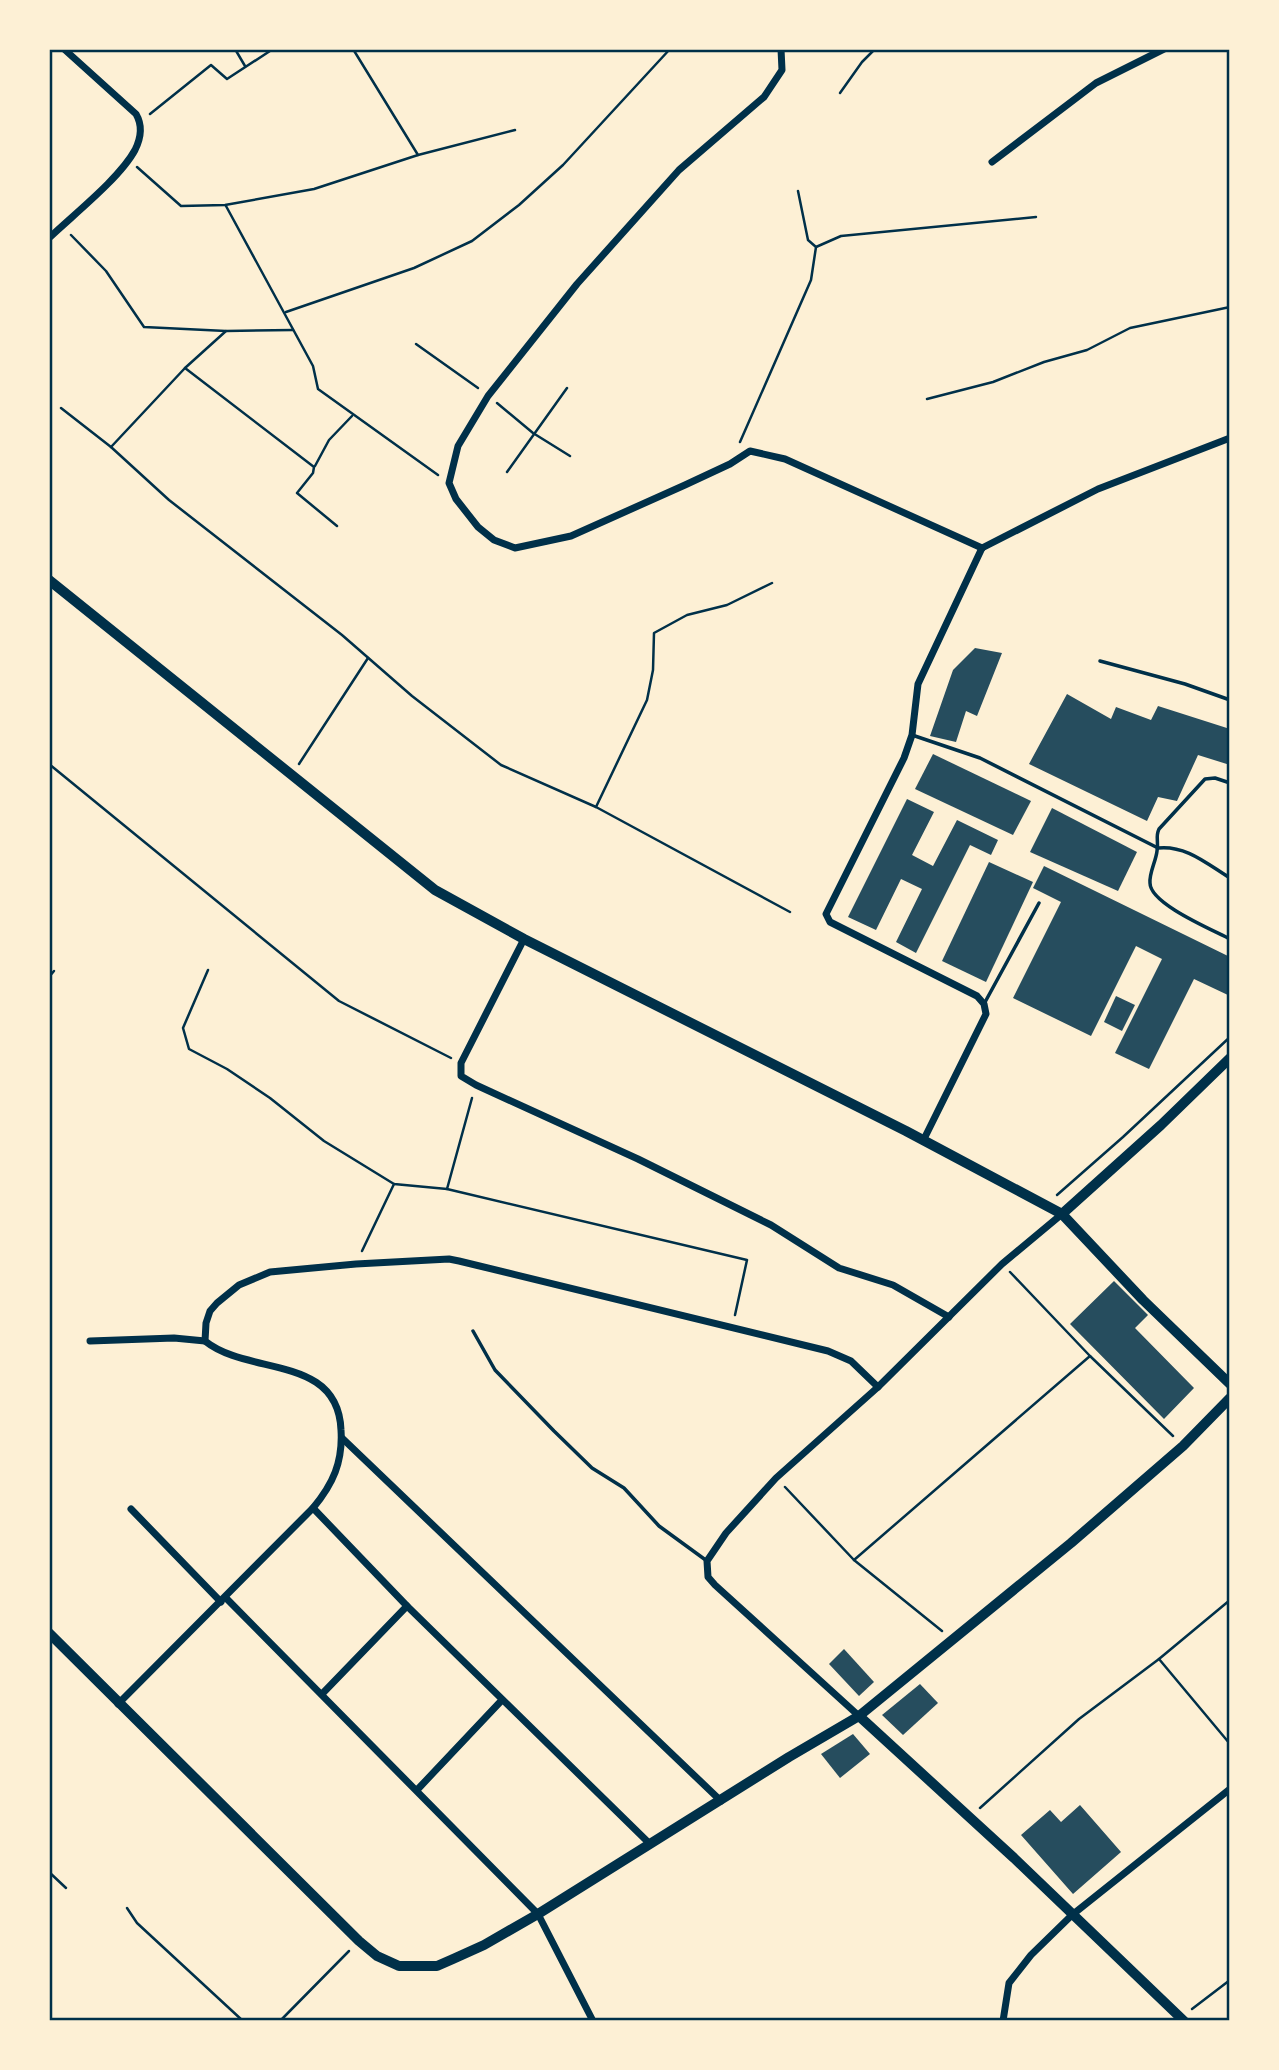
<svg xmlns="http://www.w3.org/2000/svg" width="1279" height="2070" font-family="'Archivo Narrow',sans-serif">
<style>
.building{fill:#264d5e}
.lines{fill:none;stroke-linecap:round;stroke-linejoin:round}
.path{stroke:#003049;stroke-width:2.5}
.service{stroke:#003049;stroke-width:3.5}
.minor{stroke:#003049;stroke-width:7}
.tertiary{stroke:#003049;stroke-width:10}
.neatline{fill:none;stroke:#003049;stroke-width:2.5}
</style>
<rect width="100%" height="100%" fill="#fdf0d5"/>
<g class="building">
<polygon points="975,648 1002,653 977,716 966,711 956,742 930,736 953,670"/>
<polygon points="1067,694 1111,719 1116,707 1151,720 1158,706 1230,729 1230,765 1198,755 1177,801 1158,797 1147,821 1029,764"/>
<polygon points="933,754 1031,801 1013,835 915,789"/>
<polygon points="907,799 934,812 912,855 933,866 957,820 998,840 991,855 970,845 916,953 896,942 922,889 901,879 876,930 848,917"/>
<polygon points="1052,808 1137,852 1118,891 1030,852"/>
<polygon points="989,862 1033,882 986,982 942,961"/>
<polygon points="1044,866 1230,957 1230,996 1194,979 1149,1069 1115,1053 1162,959 1136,946 1091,1036 1013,998 1061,902 1033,888"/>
<polygon points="1116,996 1135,1005 1122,1031 1104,1022"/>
<polygon points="1114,1281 1148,1315 1135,1328 1194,1388 1164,1419 1070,1324"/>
<polygon points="844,1649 874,1682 859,1696 829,1664"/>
<polygon points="920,1684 938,1703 903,1735 882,1715"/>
<polygon points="853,1734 870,1754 840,1778 821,1754"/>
<polygon points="1080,1805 1121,1852 1073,1894 1021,1835 1050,1810 1061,1822"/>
</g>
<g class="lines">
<g class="path">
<polyline points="235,49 245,66"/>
<polyline points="353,49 418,155"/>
<polyline points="840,93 862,62 875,49"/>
<polyline points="150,114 211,65 227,79 273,49"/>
<polyline points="137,167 181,206 225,205 314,189 418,155 515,130"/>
<polyline points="226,206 313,366 318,389 438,475"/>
<polyline points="71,235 106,271 144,327 226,331 293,330"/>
<polyline points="816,247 841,236 1036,217"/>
<polyline points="286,312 414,268 472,241 519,205 563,165 670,49"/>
<polyline points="416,344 478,388"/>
<polyline points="185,368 314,467 313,473 297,493 337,526"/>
<polyline points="927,399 993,382 1044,362 1087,350 1130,328 1230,307"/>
<polyline points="497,403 533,433 570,456"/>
<polyline points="61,408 111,447 169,500 342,635 412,696 501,765 596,807 790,912"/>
<polyline points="740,442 811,280 816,247 808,240 798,191"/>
<polyline points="111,447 185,368 226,331"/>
<polyline points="315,466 329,440 352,416"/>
<polyline points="507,472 567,388"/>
<polyline points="49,764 339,1001 451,1058"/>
<polyline points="299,764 368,658"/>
<polyline points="596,807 647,700 653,670 654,633 687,615 727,605 772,583"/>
<polyline points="208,970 183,1028 189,1049 227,1069 270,1098 324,1141 394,1184 447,1189 747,1260 735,1315"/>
<polyline points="49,977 54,971"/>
<polyline points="447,1189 472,1098"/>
<polyline points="1057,1195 1123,1137 1230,1037"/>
<polyline points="362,1251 394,1184"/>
<polyline points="1010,1272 1090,1356 1173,1436"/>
<polyline points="785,1487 854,1560 942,1631"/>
<polyline points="854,1560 1090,1356"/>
<polyline points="1159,1659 1230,1744"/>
<polyline points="980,1808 1079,1719 1159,1659 1230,1600"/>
<polyline points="49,1872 66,1888"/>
<polyline points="127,1908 137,1923 243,2021"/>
<polyline points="1192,2009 1230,1980"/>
<polyline points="280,2021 349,1951"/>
</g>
<g class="service">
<polyline points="1100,661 1185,684 1230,700"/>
<path d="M 912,735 L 980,758 L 1158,848 C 1186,845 1207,864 1230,878"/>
<path d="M 1230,783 L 1215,778 L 1205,779 L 1159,829 C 1155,837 1159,842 1157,851 C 1156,861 1149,873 1150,883 C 1150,904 1213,930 1230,939"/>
<polyline points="984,1004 1039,903"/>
<polyline points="473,1331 495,1370 554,1431 592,1468 624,1488 659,1526 707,1561"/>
</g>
<g class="minor">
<polyline points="781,49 782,70 764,97 679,170 577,284 488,396 458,446 449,483 456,499 478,527 494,540 515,548 571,536 685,485 730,464 750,451 785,459 982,548"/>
<polyline points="992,162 1096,83 1164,49"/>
<path d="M 49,238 C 73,215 120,178 135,150 C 141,138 143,126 136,114 L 64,49"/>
<polyline points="982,548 1098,489 1230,438"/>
<polyline points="524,939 461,1063 461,1076 476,1085 638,1159 771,1225 839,1268 893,1285 949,1317"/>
<polyline points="923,1141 986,1014 984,1004 977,996 830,922 826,914 904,758 912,735 918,684 982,548"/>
<polyline points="90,1341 174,1338 205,1341"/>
<polyline points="342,1438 721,1801"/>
<polyline points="313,1508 407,1606 650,1844"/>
<polyline points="131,1509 221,1602"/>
<polyline points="226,1598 538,1914 593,2021"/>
<polyline points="322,1694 407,1606"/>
<path d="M 118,1704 L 313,1508 C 333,1484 343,1462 341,1430 C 338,1354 248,1376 205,1341 L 206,1323 L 210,1311 L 217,1303 L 239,1285 L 270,1272 L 356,1264 L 449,1259 L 459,1261 L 828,1351 L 851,1361 L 878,1387"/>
<polyline points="859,1716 715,1585 708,1577 707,1561 726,1533 776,1478 878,1387 1002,1264 1062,1214"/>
<polyline points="417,1790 502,1700"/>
<polyline points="1003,2021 1009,1983 1031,1955 1072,1915 1230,1789"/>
</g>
<g class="tertiary">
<polyline points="49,580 435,890 524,939 906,1131 1062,1214 1143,1300 1230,1384"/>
<polyline points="1062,1214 1161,1125 1230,1058"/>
<polyline points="49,1633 359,1941 377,1956 399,1966 437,1966 453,1959 484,1945 538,1914 789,1757 859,1716 1071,1543 1183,1446 1230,1398"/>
<polyline points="859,1716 1014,1858 1184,2021"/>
</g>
</g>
<rect width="1279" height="2070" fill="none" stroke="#fdf0d5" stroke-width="102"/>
<rect x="51" y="51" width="1177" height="1968" class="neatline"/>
</svg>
